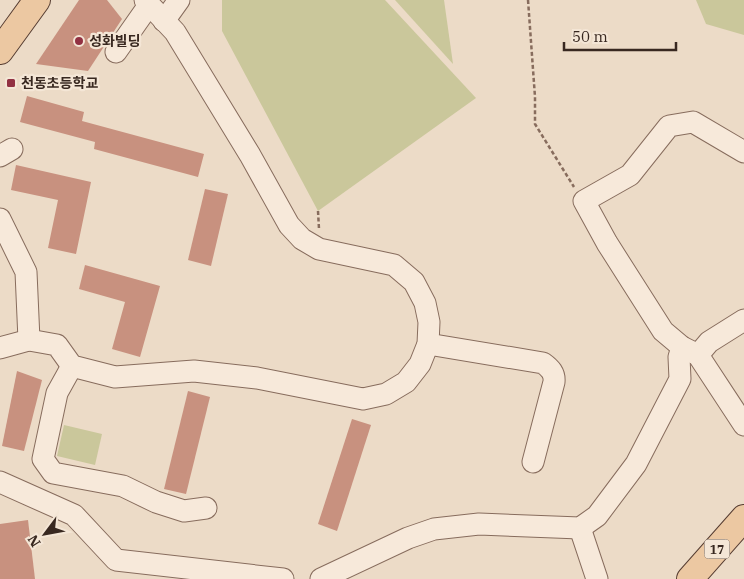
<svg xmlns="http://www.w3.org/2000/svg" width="744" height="579" font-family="'IBM Plex Serif','Noto Sans KR',serif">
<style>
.green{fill:#cac79b}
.building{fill:#c8917f}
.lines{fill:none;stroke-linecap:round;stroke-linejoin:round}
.minor-casing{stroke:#876c5d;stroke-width:23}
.major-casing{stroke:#553c31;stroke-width:28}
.path{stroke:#876c5d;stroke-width:2.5;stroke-dasharray:4 2.5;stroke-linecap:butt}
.minor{stroke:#f7e9da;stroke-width:21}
.major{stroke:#ecc8a2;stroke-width:26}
.poi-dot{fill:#923142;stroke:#f4e6d6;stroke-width:2}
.labels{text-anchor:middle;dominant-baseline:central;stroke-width:4.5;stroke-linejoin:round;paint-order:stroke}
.shield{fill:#f4e6d6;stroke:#706157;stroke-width:1}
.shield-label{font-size:12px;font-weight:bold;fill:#382820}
.poi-label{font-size:14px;font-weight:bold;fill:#382820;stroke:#f4e6d6;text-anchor:start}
</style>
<rect width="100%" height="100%" fill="#ecdbc7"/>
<g class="green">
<polygon points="222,0 385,0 476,98 318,211 222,31"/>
<polygon points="395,0 444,0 453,64"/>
<polygon points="696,0 744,0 744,35 706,24"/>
<polygon points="64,425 102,434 95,465 57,456"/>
</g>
<g class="building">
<polygon points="79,0 107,0 122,19 88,71 36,64"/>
<polygon points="27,96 84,112 82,121 204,154 198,177 94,149 95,142 20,122"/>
<polygon points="16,165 91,182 76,254 48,248 58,200 11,190"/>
<polygon points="205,189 228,194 211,266 188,260"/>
<polygon points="85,265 160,286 140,357 112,349 125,302 79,289"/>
<polygon points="17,371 42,380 24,451 2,446"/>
<polygon points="188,391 210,397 186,494 164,489"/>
<polygon points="352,419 371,425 337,531 318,524"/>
<polygon points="28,520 35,579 0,579 0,524"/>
</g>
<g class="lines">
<g class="minor-casing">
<g id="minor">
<polyline points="164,21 179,0"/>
<polyline points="116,52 149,5"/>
<polyline points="744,152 693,122 669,126 630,175 584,201 607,243 663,331 682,347 698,355 744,425"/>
<polyline points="0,156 12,149"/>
<polyline points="0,219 26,272 29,340"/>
<path d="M 428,344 L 543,363 C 550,368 555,373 554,382 L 533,462"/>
<polyline points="0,348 29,340 57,345 72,366 115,377 194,371 257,378 363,399 386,394 406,382 420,364 428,344 429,322 425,303 414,282 394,265 319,249 302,239 289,225 250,155 175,32 145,0"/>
<polyline points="698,355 709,342 744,320"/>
<polyline points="72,366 57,393 43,459 53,473 123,486 156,502 184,511 206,508"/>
<polyline points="0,482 74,515 116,560 283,579"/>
<polyline points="580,528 597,579"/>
<polyline points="321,579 408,538 434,529 479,524 580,528 597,516 636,464 680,379 679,357 682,347"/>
</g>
</g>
<g class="major-casing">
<g id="major">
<polyline points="0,51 37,0"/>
<polyline points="690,579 744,518"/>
</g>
</g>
<g class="path">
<polyline points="528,0 535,97 535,124 574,187"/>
<polyline points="318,211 319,229"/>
</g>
<use href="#minor" class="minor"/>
<use href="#major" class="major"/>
</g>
<g class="poi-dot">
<circle cx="79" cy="41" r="5"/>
<rect x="6" y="78" width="10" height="10" rx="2.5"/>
</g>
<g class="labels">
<rect class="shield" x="704.5" y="539.5" width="25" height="19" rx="4"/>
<g class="shield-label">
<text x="717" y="549">17</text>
</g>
<g class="poi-label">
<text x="89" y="41">성화빌딩</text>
<text x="21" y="83">천동초등학교</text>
</g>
</g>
<g transform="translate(45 534) rotate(238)" stroke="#f4e6d6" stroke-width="4" paint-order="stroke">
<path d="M0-4L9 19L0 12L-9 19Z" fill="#382820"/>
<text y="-8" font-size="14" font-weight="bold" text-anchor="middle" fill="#382820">N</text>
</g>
<path d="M564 42v8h112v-8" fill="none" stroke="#382820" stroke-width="2.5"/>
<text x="572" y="42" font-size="15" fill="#382820" stroke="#f4e6d6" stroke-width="4" paint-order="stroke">50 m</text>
</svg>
